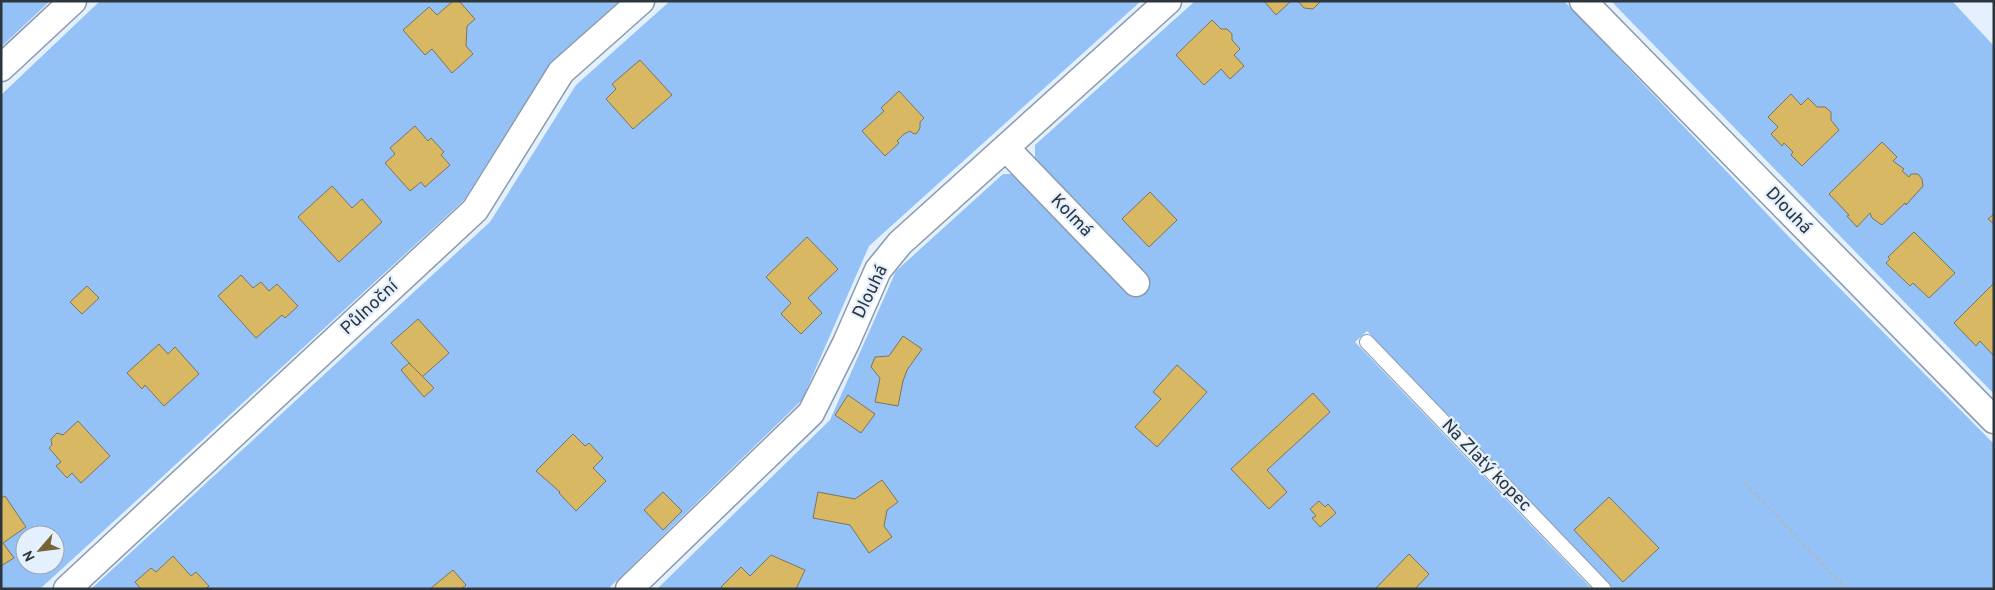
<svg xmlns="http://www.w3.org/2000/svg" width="1995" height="590" font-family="Overpass,sans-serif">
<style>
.green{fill:#94c2f6;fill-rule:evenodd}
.building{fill:#d8b863;stroke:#7d745d}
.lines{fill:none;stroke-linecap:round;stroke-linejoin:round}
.service-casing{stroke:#889aae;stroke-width:16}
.minor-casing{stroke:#889aae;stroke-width:29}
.path{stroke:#acb7c2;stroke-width:3;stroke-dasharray:2.5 4;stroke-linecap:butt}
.service{stroke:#fff;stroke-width:14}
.minor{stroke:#fff;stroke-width:26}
.labels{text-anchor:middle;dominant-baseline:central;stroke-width:4.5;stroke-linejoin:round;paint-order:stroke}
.street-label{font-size:18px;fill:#2d353d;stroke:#e4f0fd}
</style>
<rect width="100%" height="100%" fill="#e4f0fd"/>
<g class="green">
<polygon points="1,1 50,1 1,47"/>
<path d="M 100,1 L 619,1 L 550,63 L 464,200 L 40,589 L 1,589 L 1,95 ZM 25,535 L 55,535 L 55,565 L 25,565 Z"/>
<polygon points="670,1 1141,1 869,246 802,400 608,589 91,589 490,222 576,85"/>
<polygon points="1195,1 1564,1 1790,238 1994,444 1994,589 1614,589 1367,331 1355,342 1592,589 657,589 830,420 896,271 1003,174 1016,174 1092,252 1109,234 1035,158 1035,145"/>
<polygon points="1611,1 1952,1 1994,46 1994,394"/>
</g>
<g class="building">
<polygon points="453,1 459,1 475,19 467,26 466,46 473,54 452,73 432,49 425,55 403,30 429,7 437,15"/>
<polygon points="1264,1 1291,1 1276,15"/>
<polygon points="1298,1 1321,1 1313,9 1304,8"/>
<polygon points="1212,20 1221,29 1227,29 1232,34 1232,40 1240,49 1234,55 1244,66 1230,79 1221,69 1204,85 1176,55"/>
<polygon points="640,60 672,95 633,129 606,99 616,89 612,84"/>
<polygon points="899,91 924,118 920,122 920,128 917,133 914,134 910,131 904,134 897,141 899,143 885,156 862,131 884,111 881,108"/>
<polygon points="1791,94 1801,105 1808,98 1817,107 1825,107 1831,112 1831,120 1839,130 1802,166 1791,155 1793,152 1784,143 1782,146 1771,134 1778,127 1768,117"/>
<polygon points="415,126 428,141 431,138 444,152 441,155 450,165 425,187 421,182 410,191 385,163 395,154 390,148"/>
<polygon points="1882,142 1897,157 1893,161 1904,169 1902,171 1909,177 1911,174 1918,174 1922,179 1923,186 1906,205 1905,203 1882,225 1872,218 1870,213 1857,227 1847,216 1849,215 1829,194"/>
<polygon points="332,186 352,208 362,199 382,222 339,262 298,217"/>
<polygon points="1150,192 1177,220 1149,247 1122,219"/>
<polygon points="1994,214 1994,224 1988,219"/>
<polygon points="1914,232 1955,273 1929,298 1913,283 1910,286 1886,263 1890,259 1888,257"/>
<polygon points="807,237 838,269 808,298 822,313 801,334 781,314 791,303 766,277"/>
<polygon points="241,275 253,288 261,282 269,291 277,284 298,306 285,318 282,315 256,338 218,296"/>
<polygon points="1994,283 1994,356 1980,341 1976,346 1954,323"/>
<polygon points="87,286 99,298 82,314 70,302"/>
<polygon points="418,319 449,353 422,377 391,343"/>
<polygon points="903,336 922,349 907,370 903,381 898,406 875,402 880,378 871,367 875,357 889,356"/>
<polygon points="159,344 168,354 175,347 199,374 164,406 145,385 142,389 127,373"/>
<polygon points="409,363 434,388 424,397 401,370"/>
<polygon points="1177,365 1207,392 1157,447 1135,427 1161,399 1153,392"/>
<polygon points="1313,393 1330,412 1267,470 1287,492 1269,509 1231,469"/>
<polygon points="848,395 875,414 861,433 835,415"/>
<polygon points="78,421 110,456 81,483 72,473 67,478 56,466 61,462 49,448 52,445 51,439 57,433 63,435"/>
<polygon points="573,434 585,446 589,443 603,458 593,468 606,481 576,511 559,493 560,492 536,471"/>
<polygon points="882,480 898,502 887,510 884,526 892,537 869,553 850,525 813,518 818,492 855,499"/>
<polygon points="663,492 682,511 663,530 644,510"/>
<polygon points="5,496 26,527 3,543 14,558 1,566 1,498"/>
<polygon points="1609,497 1659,548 1623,582 1574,530"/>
<polygon points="1319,501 1325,507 1328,504 1336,513 1320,527 1312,518 1316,516 1310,509"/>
<polygon points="1409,554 1429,574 1415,589 1375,589"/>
<polygon points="771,555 805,570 796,589 723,589 721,587 741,567 750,576"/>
<polygon points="173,556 191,576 196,572 209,586 205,589 141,589 135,582 151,568 156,572"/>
<polygon points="453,570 466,585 461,589 430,589"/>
</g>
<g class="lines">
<g class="service-casing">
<polyline id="service" points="1367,342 1604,589"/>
</g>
<g class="minor-casing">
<g id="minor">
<polyline points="1583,1 1994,420"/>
<polyline points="1,68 73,1"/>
<polyline points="1006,148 1136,283"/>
<polyline points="67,589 475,210 561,72 641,1"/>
<polyline points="629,589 811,413 846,343 878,270 900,243 1168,1"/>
</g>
</g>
<polyline class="path" points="1745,483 1847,589"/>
<use href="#service" class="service"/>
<use href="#minor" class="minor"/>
</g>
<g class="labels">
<g class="street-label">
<text transform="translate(1788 211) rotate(46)">Dlouhá</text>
<text transform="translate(1071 216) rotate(46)">Kolmá</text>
<text transform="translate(871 292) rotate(-64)">Dlouhá</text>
<text transform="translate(370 308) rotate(-43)">Půlnoční</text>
<text transform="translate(1486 466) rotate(46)">Na Zlatý kopec</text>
</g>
</g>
<rect width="1995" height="590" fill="none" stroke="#2d353d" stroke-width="5"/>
<g transform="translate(40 550) rotate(242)"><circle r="24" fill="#e4f0fd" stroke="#9ba5b0"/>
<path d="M0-4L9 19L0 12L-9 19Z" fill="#766432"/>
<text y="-8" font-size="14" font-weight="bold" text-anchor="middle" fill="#2d353d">N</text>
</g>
</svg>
